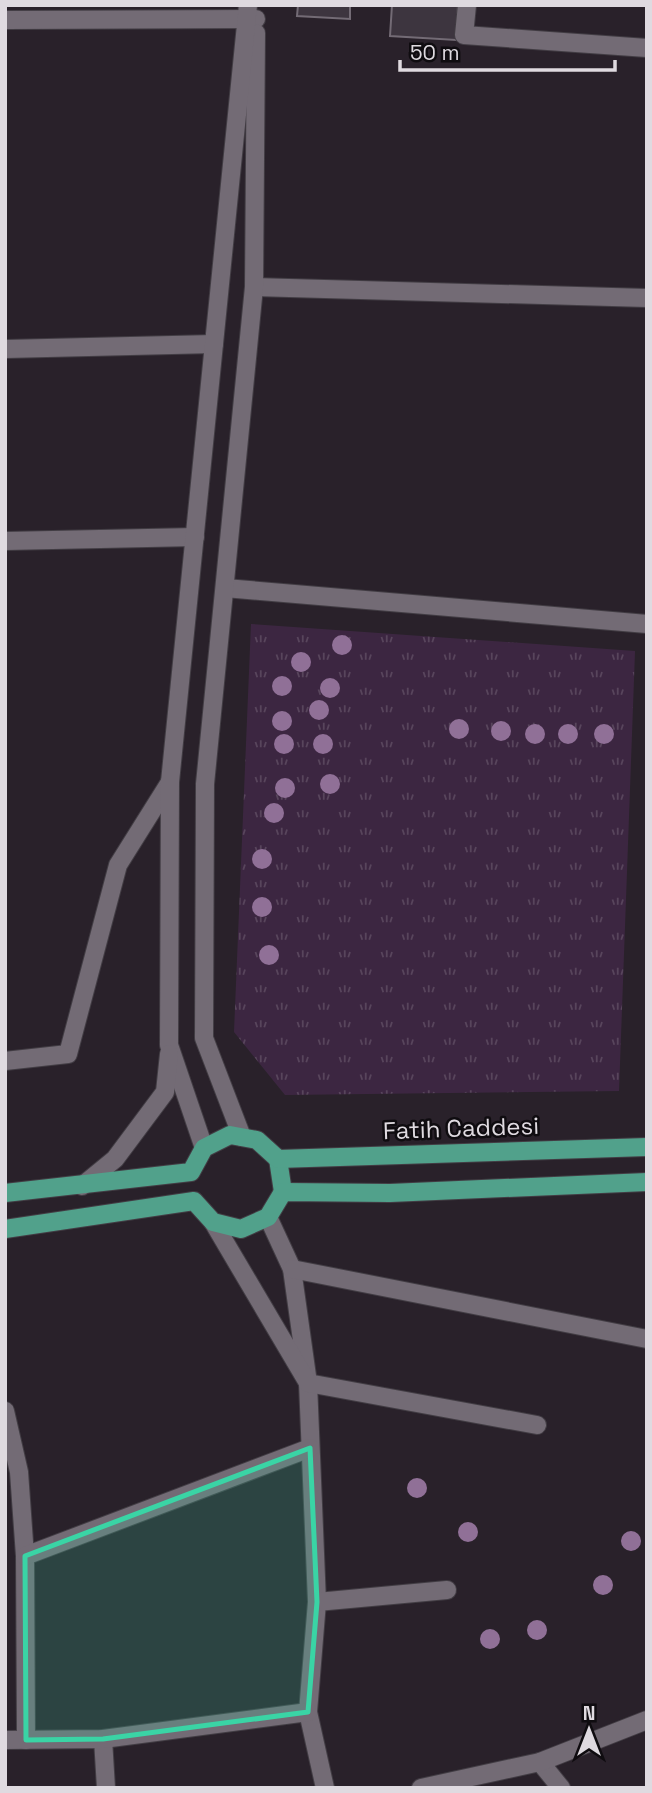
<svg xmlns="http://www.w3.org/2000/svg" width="652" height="1793" font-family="'Space Grotesk',sans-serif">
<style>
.park{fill:url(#park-tufts)}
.building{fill:#3d353f;stroke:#736b75;stroke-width:2}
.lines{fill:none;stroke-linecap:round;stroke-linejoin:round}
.minor-casing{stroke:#423d44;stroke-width:20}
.major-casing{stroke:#423d44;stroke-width:20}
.minor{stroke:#736b75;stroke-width:18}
.major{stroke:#51a18b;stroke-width:18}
.tree{fill:#907097}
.marked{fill:#3ad4a5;fill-opacity:0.2;stroke:#3ad4a5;stroke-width:5;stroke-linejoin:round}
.labels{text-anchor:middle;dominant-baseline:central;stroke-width:5;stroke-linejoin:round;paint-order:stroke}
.street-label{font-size:24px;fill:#dfdae0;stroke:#0f0c10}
</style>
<defs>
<pattern id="park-tufts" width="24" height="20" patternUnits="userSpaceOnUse" patternTransform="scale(1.75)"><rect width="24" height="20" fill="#3c2641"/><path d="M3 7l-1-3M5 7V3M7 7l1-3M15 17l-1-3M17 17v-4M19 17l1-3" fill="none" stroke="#58455c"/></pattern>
</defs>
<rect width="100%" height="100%" fill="#29212a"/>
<polygon class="park" points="251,624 635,651 619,1091 285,1095 234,1032"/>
<g class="building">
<polygon points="298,5 350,5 350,19 297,16"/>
<polygon points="392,5 458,5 456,40 390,36"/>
</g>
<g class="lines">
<g class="minor-casing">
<g id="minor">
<polyline points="467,5 464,35 647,48"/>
<polyline points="5,20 256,19"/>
<polyline points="254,287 647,298"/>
<polyline points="5,349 214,344"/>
<polyline points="5,541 195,537"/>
<polyline points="225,588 647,624"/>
<polyline points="5,1061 68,1054 118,865 170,782"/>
<polyline points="242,1137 204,1038 205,784 254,287 256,33"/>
<polyline points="204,1148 169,1045 170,782 248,5"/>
<polyline points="82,1186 115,1159 165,1092 169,1054"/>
<polyline points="268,1217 292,1269 308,1383 317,1602 308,1712 325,1788"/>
<polyline points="213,1222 308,1383 537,1425"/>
<polyline points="292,1269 647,1339"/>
<polyline points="5,1411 19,1472 25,1556 26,1740"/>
<polyline points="25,1556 310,1448"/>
<polyline points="317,1602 447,1590"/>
<polyline points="103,1739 106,1788"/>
<polyline points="5,1740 103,1739 308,1712"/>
<polyline points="540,1762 561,1788"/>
<polyline points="421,1788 540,1762 647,1720"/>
</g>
</g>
<g class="major-casing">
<g id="major">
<polyline points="278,1159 283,1192"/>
<polyline points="5,1193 191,1172 204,1148 230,1135 257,1140 278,1159 647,1147"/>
<polyline points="5,1229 194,1201 213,1222 241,1229 268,1217 283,1192 390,1193 647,1182"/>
</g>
</g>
<use href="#minor" class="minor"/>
<use href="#major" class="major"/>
</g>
<g class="tree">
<circle cx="342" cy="645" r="10"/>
<circle cx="301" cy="662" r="10"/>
<circle cx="282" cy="686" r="10"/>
<circle cx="330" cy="688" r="10"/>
<circle cx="319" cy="710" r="10"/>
<circle cx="282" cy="721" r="10"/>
<circle cx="459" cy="729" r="10"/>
<circle cx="501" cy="731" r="10"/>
<circle cx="535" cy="734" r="10"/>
<circle cx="568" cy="734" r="10"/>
<circle cx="604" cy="734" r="10"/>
<circle cx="284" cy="744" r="10"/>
<circle cx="323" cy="744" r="10"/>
<circle cx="330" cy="784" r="10"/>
<circle cx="285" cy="788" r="10"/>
<circle cx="274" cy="813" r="10"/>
<circle cx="262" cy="859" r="10"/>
<circle cx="262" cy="907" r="10"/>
<circle cx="269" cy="955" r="10"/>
<circle cx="417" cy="1488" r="10"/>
<circle cx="468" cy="1532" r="10"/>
<circle cx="631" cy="1541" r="10"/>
<circle cx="603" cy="1585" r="10"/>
<circle cx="537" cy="1630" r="10"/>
<circle cx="490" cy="1639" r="10"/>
</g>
<path class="marked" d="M 310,1448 L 317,1602 L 308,1712 L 103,1739 L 26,1740 L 25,1556 Z"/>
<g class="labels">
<g class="street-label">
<text transform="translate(461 1128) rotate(-2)">Fatih Caddesi</text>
</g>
</g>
<rect width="652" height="1793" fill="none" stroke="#dfdae0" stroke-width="14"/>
<g transform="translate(589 1730)" stroke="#0f0c10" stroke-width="5" paint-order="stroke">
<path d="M0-5L12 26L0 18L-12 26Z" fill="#dfdae0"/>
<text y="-10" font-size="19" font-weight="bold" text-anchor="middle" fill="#dfdae0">N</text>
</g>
<path d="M400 60v10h215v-10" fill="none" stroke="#dfdae0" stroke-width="3.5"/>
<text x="410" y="60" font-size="21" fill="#dfdae0" stroke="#0f0c10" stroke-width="5" paint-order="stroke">50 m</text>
</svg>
